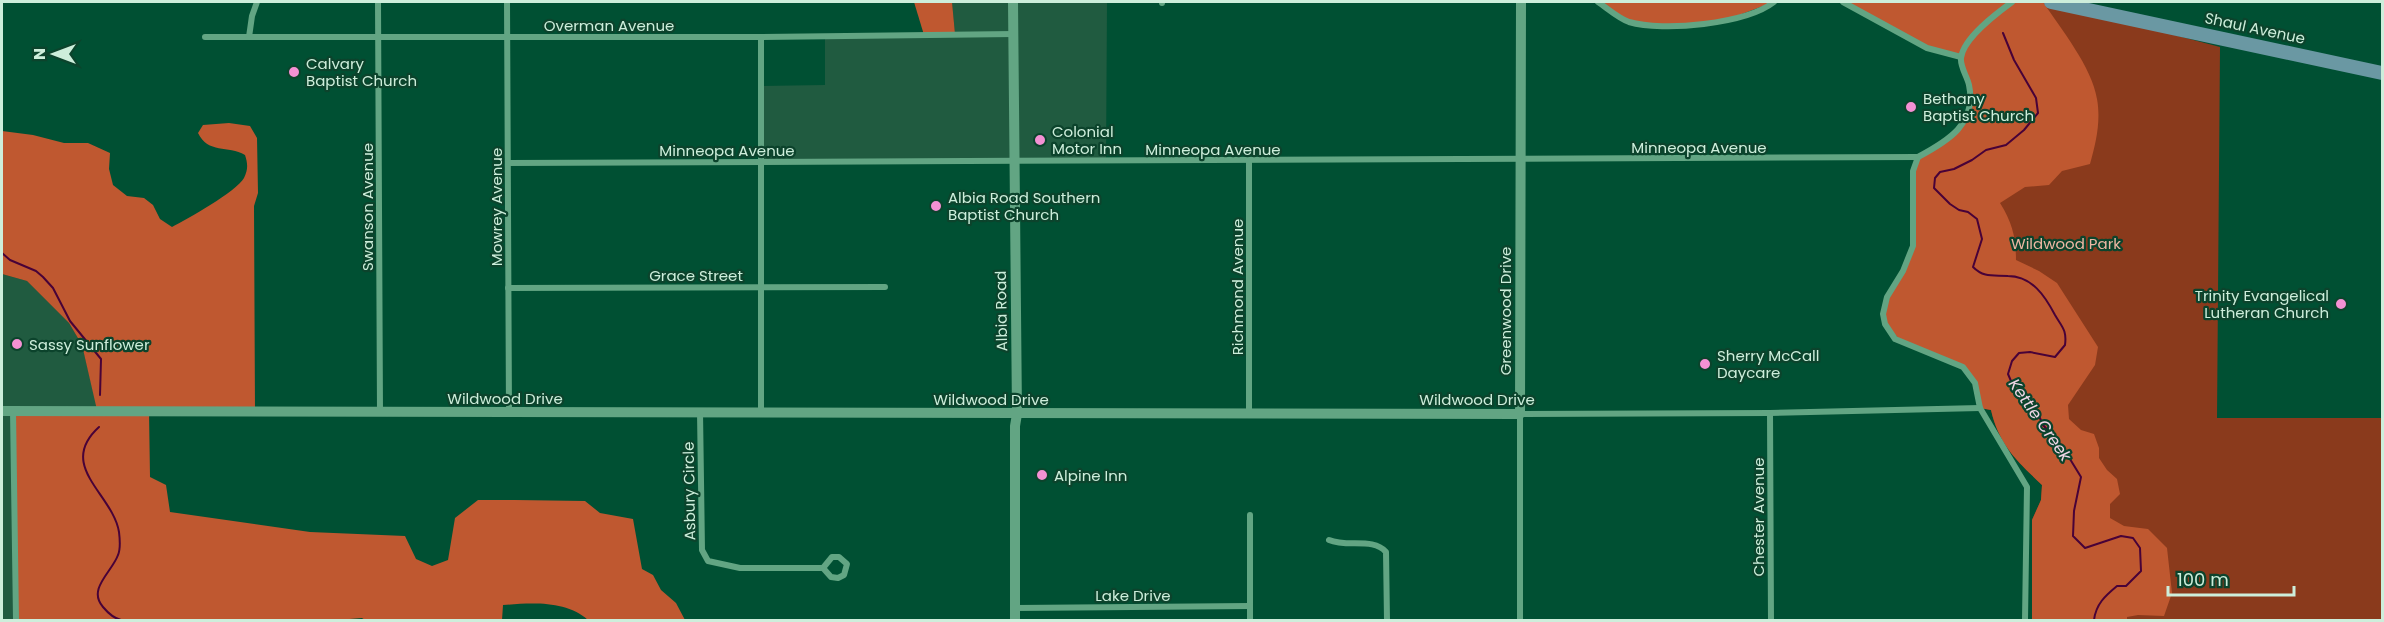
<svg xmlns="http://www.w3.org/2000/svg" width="2384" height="622" font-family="Poppins,sans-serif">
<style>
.built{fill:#205b40}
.green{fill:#8a3a1c}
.forest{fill:#bf5830}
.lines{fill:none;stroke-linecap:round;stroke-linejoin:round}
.stream{stroke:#480238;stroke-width:2}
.minor{stroke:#62a583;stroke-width:6}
.tertiary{stroke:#62a583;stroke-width:10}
.secondary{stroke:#6a98a3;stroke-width:14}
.poi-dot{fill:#f491d4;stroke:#0c432c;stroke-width:2}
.labels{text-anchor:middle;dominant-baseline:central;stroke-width:4.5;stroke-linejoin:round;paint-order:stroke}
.street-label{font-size:15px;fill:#cdeedb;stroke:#0c432c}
.poi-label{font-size:15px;fill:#cdeedb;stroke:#0c432c;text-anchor:start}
.park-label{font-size:15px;fill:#edb7a3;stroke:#0c432c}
.water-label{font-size:16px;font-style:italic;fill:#f0d6e6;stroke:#0c432c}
</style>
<rect width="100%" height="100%" fill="#005033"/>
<g class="built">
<polygon points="952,2 1107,2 1106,161 762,161 761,86 825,85 825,35 955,34"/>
<polygon points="2,274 27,281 69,323 82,345 98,411 18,620 2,620"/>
</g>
<path class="green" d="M 2012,2 L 2049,2 L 2220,47 L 2217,418 L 2382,418 L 2382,620 L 2032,620 L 2032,520 L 2041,500 L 2042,485 C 2017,461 1999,445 1991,410 L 1980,408 L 1975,383 L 1903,271 L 1941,145 L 1965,120 Z"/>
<g class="forest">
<polygon points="914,2 952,2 955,34 924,35"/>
<polygon points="1598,2 1774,2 1723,21 1668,25 1626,21"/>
<path d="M 1843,2 L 2043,2 C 2061,29 2092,67 2097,99 C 2101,121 2096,143 2090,164 L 2062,171 L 2049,185 L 2025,187 L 2000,203 C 2012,222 2016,237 2016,260 L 2039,271 L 2057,283 L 2098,347 L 2095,365 L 2068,405 L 2069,419 L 2081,430 L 2094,434 L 2099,448 L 2099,458 L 2107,470 L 2117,479 L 2120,494 L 2110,504 L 2110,518 L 2124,526 L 2148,529 L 2167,548 L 2172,593 L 2164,616 L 2138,615 L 2127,617 L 2127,620 L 2032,620 L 2032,520 L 2041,500 L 2042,485 C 2017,461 1999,445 1991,410 L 1980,408 L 1975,383 L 1963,367 L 1903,343 L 1885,324 L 1887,297 L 1913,246 L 1913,171 L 1918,157 C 1948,141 1974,123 1969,85 C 1968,76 1963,66 1961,57 L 1927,48 Z"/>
<path d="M 229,123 L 250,126 L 257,138 L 258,193 L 254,206 L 255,412 L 149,411 L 150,477 L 166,485 L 170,512 L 310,532 L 405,536 L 416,559 L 432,566 L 448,560 L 455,518 L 478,500 L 515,500 L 585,501 L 600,513 L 633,519 L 642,569 L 653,575 L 661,590 L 676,603 L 685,620 L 588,620 C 566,600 531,603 503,605 L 502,620 L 365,620 L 362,618 L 337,620 L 16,620 L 13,411 L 97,410 L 82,345 L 69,323 L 27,281 L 2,274 L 2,131 L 33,135 L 64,143 L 88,143 L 110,153 L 109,169 L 113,185 L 127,196 L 144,198 L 153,205 L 160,219 L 172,227 C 187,219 236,192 244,178 C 248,170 248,164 245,155 C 228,145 208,154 198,133 L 203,125 Z"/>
</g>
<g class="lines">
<g class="stream">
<path d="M 2003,33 L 2014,60 L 2036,98 L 2038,113 L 2024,130 L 2006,145 L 1986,150 L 1972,160 L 1954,169 L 1940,172 L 1935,178 L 1934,188 L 1950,204 L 1959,210 L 1968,212 L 1977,219 L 1982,239 L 1973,267 C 1984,278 1993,275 2008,276 C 2032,276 2045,296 2055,315 C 2062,327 2067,330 2065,345 L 2055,357 L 2030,352 L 2019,353 L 2012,361 L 2008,374 L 2014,388 L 2035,407 L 2043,425 L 2062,446 L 2081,477 L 2074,511 L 2073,536 L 2085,548 L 2121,536 L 2133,538 L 2140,548 L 2141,571 L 2126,586 L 2117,586 C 2105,596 2096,604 2094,620"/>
<polyline points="2,253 10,260 36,271 43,277 53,288 70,321 101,359 100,395"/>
<path d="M 99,427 C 56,466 113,494 119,532 C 120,540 121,548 118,555 C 112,572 87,589 103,607 C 108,613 113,618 121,620"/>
</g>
<g class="minor">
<polyline points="378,2 380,412"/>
<polyline points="507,2 509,413"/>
<path d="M 1598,2 C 1607,8 1618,18 1629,22 C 1663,32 1746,24 1774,2"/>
<polyline points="1843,2 1927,48 1961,57"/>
<path d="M 2012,2 C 1997,13 1963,38 1961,58 C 1960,67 1967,76 1969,85 C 1977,124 1948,141 1918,157 L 1913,171 L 1913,246 L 1903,271 L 1887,297 L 1883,314 L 1885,324 L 1895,339 L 1963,367 L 1975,383 L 1980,408 L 2027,487 L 2025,620"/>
<polyline points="1162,3 1162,2"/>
<polyline points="205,37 761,37 1014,34"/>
<polyline points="249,37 252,16 257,2"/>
<polyline points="761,37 761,412"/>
<polyline points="508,163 1918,157"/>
<polyline points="508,288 885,287"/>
<polyline points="13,411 16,620"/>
<polyline points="700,412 702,550 708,561 740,568 823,568"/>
<polyline points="1770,413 1771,620"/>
<polyline points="1249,414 1249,160"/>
<polyline points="1250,515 1250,620"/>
<path d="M 1329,540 C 1347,548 1373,537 1386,552 L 1387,620"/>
<polygon points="832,557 839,557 847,564 844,575 838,578 831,577 823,568"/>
<polyline points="1015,608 1250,606"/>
<polyline points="1520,620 1520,414 1770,413 1980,408"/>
</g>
<g class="tertiary">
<polyline points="1013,2 1017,414 1015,426 1015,620"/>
<polyline points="2,411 1520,414 1521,2"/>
</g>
<polyline class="secondary" points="2051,2 2382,73"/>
</g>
<g class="poi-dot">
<circle cx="294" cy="72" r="6"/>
<circle cx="1911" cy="107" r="6"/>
<circle cx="1040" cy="140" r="6"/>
<circle cx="936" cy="206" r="6"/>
<circle cx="2341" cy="304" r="6"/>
<circle cx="17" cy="344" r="6"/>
<circle cx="1705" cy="364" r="6"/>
<circle cx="1042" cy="475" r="6"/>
</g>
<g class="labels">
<g class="street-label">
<text x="609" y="25">Overman Avenue</text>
<text transform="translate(2255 28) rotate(12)">Shaul Avenue</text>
<text x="1699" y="147">Minneopa Avenue</text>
<text x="1213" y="149">Minneopa Avenue</text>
<text x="727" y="150">Minneopa Avenue</text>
<text transform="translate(367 207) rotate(-90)">Swanson Avenue</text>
<text transform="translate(496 207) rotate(-90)">Mowrey Avenue</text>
<text x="696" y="275">Grace Street</text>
<text transform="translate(1237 287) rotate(-90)">Richmond Avenue</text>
<text transform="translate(1001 311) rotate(-91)">Albia Road</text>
<text transform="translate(1505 311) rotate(-90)">Greenwood Drive</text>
<text x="505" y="398">Wildwood Drive</text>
<text x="991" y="399">Wildwood Drive</text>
<text x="1477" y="399">Wildwood Drive</text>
<text transform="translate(689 491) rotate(-91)">Asbury Circle</text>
<text transform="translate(1758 517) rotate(-90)">Chester Avenue</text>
<text x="1133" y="595">Lake Drive</text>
</g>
<g class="poi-label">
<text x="306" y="63">Calvary<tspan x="306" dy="17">Baptist Church</tspan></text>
<text x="1923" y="98">Bethany<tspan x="1923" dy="17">Baptist Church</tspan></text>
<text x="1052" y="131">Colonial<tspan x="1052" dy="17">Motor Inn</tspan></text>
<text x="948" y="197">Albia Road Southern<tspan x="948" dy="17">Baptist Church</tspan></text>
<text x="2329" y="295" text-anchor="end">Trinity Evangelical<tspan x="2329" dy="17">Lutheran Church</tspan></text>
<text x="29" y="344">Sassy Sunflower</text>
<text x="1717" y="355">Sherry McCall<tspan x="1717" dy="17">Daycare</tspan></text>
<text x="1054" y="475">Alpine Inn</text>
</g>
<g class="park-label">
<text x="2066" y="243">Wildwood Park</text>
</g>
<g class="water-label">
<text transform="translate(2040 420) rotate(55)">Kettle Creek</text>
</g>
</g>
<rect width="2384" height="622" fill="none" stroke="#cdeedb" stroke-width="6"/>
<g transform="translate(54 54) rotate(270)" stroke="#0c432c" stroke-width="4.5" paint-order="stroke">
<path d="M0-4.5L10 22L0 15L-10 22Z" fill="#cdeedb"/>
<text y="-9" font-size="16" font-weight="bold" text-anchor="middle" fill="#cdeedb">N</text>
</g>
<path d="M2168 586v9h126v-9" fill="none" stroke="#cdeedb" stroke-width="3"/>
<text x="2177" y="586" font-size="18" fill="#cdeedb" stroke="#0c432c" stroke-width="4.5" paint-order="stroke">100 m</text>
</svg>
